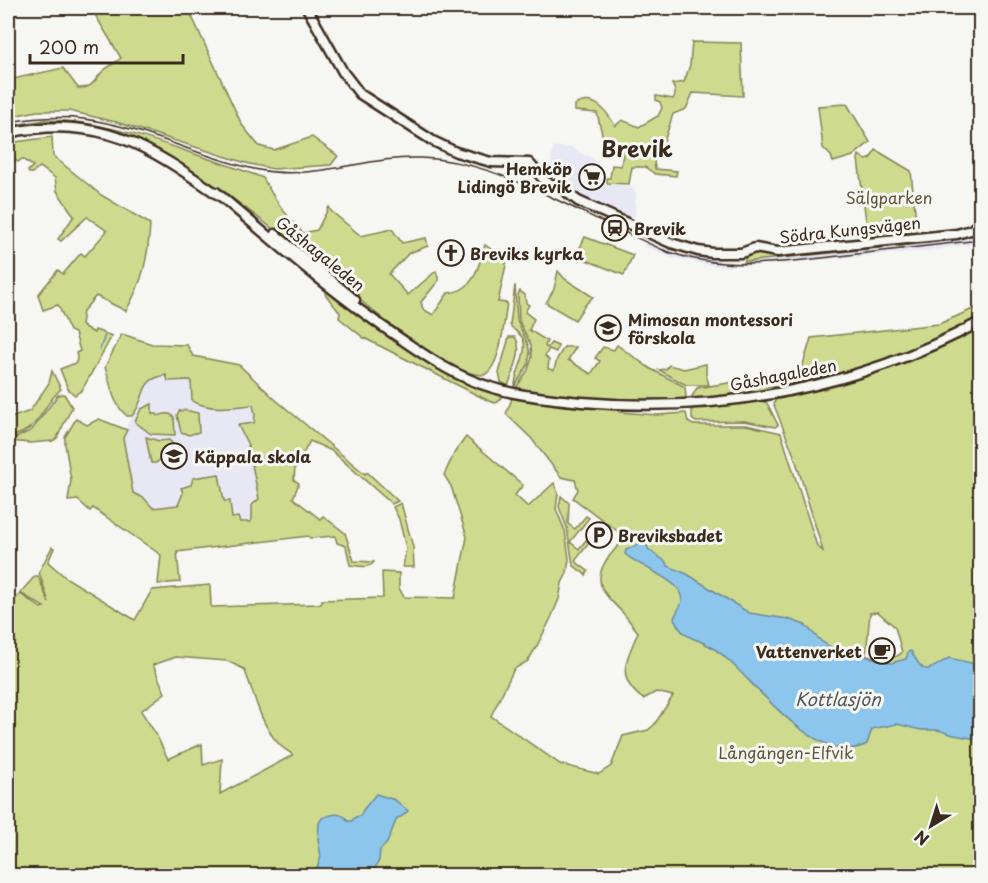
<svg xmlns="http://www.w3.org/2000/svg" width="988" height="883" font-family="'Playpen Sans',sans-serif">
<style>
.built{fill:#e8e8f5}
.green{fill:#cedb8e;stroke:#848256;stroke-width:1.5;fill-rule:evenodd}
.water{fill:#8dc6ec;stroke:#6c889a;stroke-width:1.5}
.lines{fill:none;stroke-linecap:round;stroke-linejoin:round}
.stream{stroke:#6c889a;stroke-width:1.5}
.secondary-casing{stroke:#3b2a1e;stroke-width:13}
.secondary{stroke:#f6f6f2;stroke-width:8}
.tram{stroke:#3b2a1e;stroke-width:1.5}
.labels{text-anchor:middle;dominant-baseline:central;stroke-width:6;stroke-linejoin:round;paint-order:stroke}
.poi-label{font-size:16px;font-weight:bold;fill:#3b2a1e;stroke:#f6f6f2;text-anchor:start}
.park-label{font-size:16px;fill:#60563a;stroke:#f6f6f2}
.street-label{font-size:16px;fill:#3b2a1e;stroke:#f6f6f2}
.water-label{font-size:18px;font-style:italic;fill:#54595c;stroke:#f6f6f2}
.district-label{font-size:22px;font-weight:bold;fill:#3b2a1e;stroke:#f6f6f2}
</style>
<rect width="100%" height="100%" fill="#f6f6f2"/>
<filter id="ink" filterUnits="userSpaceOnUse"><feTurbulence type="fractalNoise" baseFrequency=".0167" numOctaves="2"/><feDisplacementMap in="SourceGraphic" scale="12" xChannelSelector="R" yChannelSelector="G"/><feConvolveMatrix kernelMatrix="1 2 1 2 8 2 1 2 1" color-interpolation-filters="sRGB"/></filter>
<g filter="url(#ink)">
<g class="built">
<polygon points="553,147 572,147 582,154 589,156 601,168 603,183 633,188 633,191 636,192 635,216 622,217 575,193 550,176"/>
<polygon points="980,237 980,243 925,251 745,266 744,262"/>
<polygon points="647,241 663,249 671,249 679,254 730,262 730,267 714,266 670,257 643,246"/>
<polygon points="167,375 168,381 191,380 234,407 253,405 255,414 254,424 238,426 248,445 259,499 252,505 252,519 250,522 240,522 231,518 230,501 224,502 193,482 191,486 183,486 181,501 178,505 156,509 150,506 144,498 133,493 106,492 128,423 139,407 146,385 154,377"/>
</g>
<g class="green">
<path d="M 91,8 L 188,8 L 242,125 L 259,146 L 274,150 L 312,137 L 338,156 L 331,165 L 273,169 L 246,163 L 116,122 L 69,111 L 37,111 L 8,117 L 8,80 L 63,68 L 78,88 C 91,89 94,82 101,73 C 107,67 115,63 121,58 Z"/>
<path d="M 692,42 L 741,43 L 743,96 L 693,93 L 686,109 L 673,114 L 665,139 L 654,161 L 655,169 L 677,171 L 676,176 L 655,174 L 645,167 L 632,167 L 629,184 L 607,183 L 607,178 L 610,178 L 612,165 L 621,166 L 623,153 L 618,149 L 602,146 L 603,138 L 597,113 L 575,111 L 575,105 C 594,94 607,111 615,126 L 622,120 L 639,127 L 658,116 L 662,108 L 660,102 L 656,100 L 656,96 L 673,99 C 677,94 675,89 672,84 L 684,82 L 690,65 Z"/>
<polygon points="847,104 870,142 853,156 833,162 831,156 823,148 818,106"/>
<path d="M 45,120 C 92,120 136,134 180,149 C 208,159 236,167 263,178 C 274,199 286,216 303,233 L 317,230 L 329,207 L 331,211 L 361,236 L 392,229 L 402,243 L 426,238 L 428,246 L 409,253 L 389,274 L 408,295 L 436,271 L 439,280 L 421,302 L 423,309 L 433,315 L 448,293 C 475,291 478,267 485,245 L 507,260 L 498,302 L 507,303 C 504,321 501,367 484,375 C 452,375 407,338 382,318 C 318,266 255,210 184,166 C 157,149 126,132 93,127 C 64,122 36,124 8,130 L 8,126 Z"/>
<path d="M 52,137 L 53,156 L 101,195 L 150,224 C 148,259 143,281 126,311 L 96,296 L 83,311 L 81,325 L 94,333 L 95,330 L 112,336 L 82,390 L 75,395 L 68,389 L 60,369 L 76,363 L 77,357 L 76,353 L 80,351 L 75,333 L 70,331 L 58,305 L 43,310 L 38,295 L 58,270 L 63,274 L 81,253 L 85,256 L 107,231 L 87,217 L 61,241 L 58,239 L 74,216 L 57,191 L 55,178 L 40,167 L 32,173 L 29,173 L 28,171 L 33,166 L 22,159 L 18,162 L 13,158 L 8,166 L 8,143 Z"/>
<polygon points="876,150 911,171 917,231 868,236 858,159 859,155 866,160 870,159"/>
<polygon points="585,237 633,255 624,275 576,256"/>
<polygon points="937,239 937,242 744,262 747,256 758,252"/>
<polygon points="558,271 565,279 593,297 585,305 575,320 546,303 554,289"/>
<path d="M 515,285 L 517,320 L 527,342 L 530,353 L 528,365 L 515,386 C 514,374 529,353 523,339 C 520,332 513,331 510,325 Z"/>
<polygon points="328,289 404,346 457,378 503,394 498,402 495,403 489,401 364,338 339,318 340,313 325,294"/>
<path d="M 520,291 L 525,295 L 526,303 L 529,305 L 525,312 L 534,319 L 529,330 L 547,341 L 545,346 L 547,348 L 551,343 L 558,346 L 556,352 L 549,349 L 545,356 L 549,360 L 548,369 L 554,370 L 557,359 L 564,347 L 576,347 L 568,360 L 591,374 L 600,361 L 595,358 L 603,347 L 614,350 L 617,345 L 651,369 L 685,387 L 686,398 L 691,398 L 697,388 L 747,380 L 753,383 L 759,381 L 767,387 L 796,382 L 800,375 L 811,338 L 939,324 L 980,306 L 980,317 C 843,395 671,421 516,388 L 528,370 L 532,357 L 531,345 L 519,321 L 518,295 Z"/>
<path d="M 980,327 L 980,875 L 8,875 L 8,607 L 20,594 L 41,608 L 44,607 L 20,593 L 35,576 L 38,576 L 49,603 L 39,572 L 52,547 L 54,548 L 48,562 L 65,577 L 135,620 L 152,590 L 210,585 L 211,607 L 321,604 L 322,600 L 383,598 L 382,572 L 399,573 L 399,588 L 404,597 L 455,598 L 467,537 L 451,486 L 444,475 L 455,452 L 466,437 L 523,485 L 515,495 L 528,507 L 554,483 L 558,493 L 556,509 L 565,531 L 569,559 L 567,573 L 562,583 L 559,599 L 551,618 L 537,646 L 528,661 L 514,669 L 491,716 L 560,764 L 599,774 L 611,766 L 623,736 L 648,730 L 654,725 L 673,696 L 656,692 L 643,699 C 614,677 627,660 638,632 C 633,626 628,619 623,613 C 609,598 592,587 604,564 C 609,555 618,546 625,538 L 622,535 L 626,529 L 624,528 L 620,533 L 573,498 L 578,490 L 575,480 L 561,477 L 531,438 L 506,414 L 513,396 L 618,408 L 619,412 L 657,415 L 686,413 L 688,422 L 693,425 L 746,425 L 781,433 L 817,546 L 823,551 L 795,458 L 774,405 L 775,400 L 864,377 L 933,349 ZM 878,612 L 895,627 L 902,652 C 894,662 878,656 866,656 L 870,613 ZM 176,657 L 227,661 L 244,669 C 255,694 259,722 278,743 C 282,748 288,751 293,755 L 220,794 L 222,759 L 203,765 L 202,744 L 168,759 L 156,734 L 141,711 L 165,693 L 153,665 Z"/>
<path d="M 122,334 L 152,344 L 187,345 L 193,356 L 239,365 L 276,400 L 365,474 L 367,472 L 398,501 L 392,504 L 332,451 L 310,441 L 295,468 L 294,480 L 299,483 L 293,498 L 320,519 L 323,516 L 345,533 L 354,561 L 374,562 C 370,569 358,566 350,565 L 346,546 L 337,543 L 335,536 L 310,538 L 308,536 L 177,552 L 180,582 L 158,584 L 161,555 L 93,508 L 90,511 L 78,500 L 68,501 L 71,480 L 65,444 L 65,437 L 76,419 L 87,425 L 99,419 L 127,430 L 123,438 L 133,493 L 144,498 L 153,508 L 178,505 L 183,493 L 181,488 L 191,485 L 193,478 L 219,474 L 224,501 L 230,501 L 232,518 L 238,517 L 240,522 L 250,522 L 252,519 L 252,505 L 259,499 L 248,445 L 238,425 L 254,423 L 255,414 L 253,405 C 232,407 211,411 192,401 L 191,380 L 168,381 L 166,375 C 137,380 148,397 132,416 L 127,416 C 112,404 111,384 105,367 Z"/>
<path d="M 509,337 L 515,337 C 524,350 513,372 508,386 L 501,382 L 499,373 Z"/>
<polygon points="706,364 706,374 709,385 686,385 659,370 666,369 669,365 684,369"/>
<path d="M 52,371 L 61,389 C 38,410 43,429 8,438 L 8,419 L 30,411 L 49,383 Z"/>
<polygon points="64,394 72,407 57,438 53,441 30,443 9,441 32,430 58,395"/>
<polygon points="762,401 767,403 778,425 775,427 744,421 696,422 692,419 692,408"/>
<path d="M 152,404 L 152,414 L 157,414 L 157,416 C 162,415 169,411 174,417 L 175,435 L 151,434 L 135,422 L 141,409 Z"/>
<polygon points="185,410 198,413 199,432 189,435 181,432 177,415 179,411"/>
<polygon points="146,437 159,441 169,440 172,443 171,450 156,463 151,463"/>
<polygon points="561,496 569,503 568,524 575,529 586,516 589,518 570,542 579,549 586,540 589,543 575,561 588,571 586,575 573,565 567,528 559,507"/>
<polygon points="401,503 413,547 414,567 403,567 406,548 399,519 393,507"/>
</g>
<g class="water">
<path d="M 640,543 L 646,544 L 649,550 L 665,561 L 668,566 L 687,574 L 749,613 L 788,619 L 805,625 L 822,642 L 837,651 L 869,657 L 891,663 L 906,659 L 908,652 L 911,651 C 925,676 925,672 949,658 L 980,665 L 980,741 L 977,739 L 954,735 L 938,730 L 921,730 L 897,724 L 872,729 L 867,744 C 819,769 759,687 727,659 C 721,653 712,647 704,643 C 696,639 687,638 681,630 C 678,627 676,622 674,618 C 676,612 684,604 682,596 C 680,581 638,566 625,554 L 626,550 Z"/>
<path d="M 376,794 L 395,800 L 408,811 L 401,817 L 397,818 L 387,843 L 380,850 L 379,860 L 372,875 L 317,875 L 317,868 L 321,857 L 318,839 L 319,823 L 322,818 C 332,814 342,811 348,821 L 352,821 L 355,817 L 360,816 L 363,810 Z"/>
</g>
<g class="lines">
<polyline class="stream" points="100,349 105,335"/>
<g class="secondary-casing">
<g id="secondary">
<polyline points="307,8 343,72 360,94 433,141 456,152 491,162 529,163 546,182 561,188 578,201 671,243 698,251 713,253 741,253 755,248 777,252 957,234 971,230 980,222"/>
<path d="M 8,133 C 101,114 146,145 220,196"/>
<path d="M 216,192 C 276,243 335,295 401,339 C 423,354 446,370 471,380 C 506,395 544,398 582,402 C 720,414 858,388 980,322"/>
<polyline points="275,234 355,300"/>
</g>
</g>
<use href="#secondary" class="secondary"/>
<g class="tram">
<path d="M 8,122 C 33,118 59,116 84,119 C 145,127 200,158 259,170 C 315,181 366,156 421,158 C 470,160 512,178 555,199 C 593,217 631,236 670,253"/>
<path d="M 663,250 C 724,273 786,262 848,255 C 893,250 937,245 980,240"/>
</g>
</g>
</g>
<defs>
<g id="supermarket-ring" transform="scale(1.35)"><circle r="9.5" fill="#f6f6f2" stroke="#3b2a1e" stroke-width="1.5"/><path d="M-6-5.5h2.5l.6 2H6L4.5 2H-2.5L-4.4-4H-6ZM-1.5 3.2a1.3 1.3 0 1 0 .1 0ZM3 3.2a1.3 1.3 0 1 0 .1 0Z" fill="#3b2a1e"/></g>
<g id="station-ring" transform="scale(1.35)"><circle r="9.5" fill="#f6f6f2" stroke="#3b2a1e" stroke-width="1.5"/><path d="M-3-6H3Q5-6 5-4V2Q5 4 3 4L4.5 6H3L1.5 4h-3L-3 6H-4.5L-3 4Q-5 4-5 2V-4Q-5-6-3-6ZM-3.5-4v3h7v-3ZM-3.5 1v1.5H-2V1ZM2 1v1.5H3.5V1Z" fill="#3b2a1e"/></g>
<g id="church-ring" transform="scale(1.35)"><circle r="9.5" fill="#f6f6f2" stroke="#3b2a1e" stroke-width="1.5"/><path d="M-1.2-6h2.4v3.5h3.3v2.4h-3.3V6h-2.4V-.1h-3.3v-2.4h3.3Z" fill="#3b2a1e"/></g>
<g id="school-ring" transform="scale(1.35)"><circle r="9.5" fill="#f6f6f2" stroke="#3b2a1e" stroke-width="1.5"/><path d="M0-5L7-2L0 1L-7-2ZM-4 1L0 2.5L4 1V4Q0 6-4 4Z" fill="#3b2a1e"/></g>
<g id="parking-ring" transform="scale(1.35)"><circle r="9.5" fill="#f6f6f2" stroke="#3b2a1e" stroke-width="1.5"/><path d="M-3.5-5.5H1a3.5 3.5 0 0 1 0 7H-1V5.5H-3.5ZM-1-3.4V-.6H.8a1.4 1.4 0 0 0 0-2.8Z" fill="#3b2a1e"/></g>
<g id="cafe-ring" transform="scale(1.35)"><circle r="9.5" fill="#f6f6f2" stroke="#3b2a1e" stroke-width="1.5"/><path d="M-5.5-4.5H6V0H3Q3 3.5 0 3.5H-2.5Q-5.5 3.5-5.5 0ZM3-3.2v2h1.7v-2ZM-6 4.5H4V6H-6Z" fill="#3b2a1e"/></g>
</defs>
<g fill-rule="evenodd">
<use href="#supermarket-ring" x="592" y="177"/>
<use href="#station-ring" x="615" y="228"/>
<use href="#church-ring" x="451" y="253"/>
<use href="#school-ring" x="608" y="328"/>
<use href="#school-ring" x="174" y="456"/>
<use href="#parking-ring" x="599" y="535"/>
<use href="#cafe-ring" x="882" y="651"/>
</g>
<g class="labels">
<g class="poi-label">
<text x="572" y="168" text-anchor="end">Hemköp<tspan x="572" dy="18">Lidingö Brevik</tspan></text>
<text x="634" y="228">Brevik</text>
<text x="470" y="253">Breviks kyrka</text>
<text x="628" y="319">Mimosan montessori<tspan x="628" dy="18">förskola</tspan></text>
<text x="194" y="456">Käppala skola</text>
<text x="618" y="535">Breviksbadet</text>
<text x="862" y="651" text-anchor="end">Vattenverket</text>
</g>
<g class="park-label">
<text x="889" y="197">Sälgparken</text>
<text x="786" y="752">Långängen-Elfvik</text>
</g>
<g class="street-label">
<text transform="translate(850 229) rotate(-6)">Södra Kungsvägen</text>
<text transform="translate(321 253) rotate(39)">Gåshagaleden</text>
<text transform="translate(783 374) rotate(-11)">Gåshagaleden</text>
</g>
<g class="water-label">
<text x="838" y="698">Kottlasjön</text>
</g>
<g class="district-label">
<text x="637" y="147">Brevik</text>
</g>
</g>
<rect width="988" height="883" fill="none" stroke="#f6f6f2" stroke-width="30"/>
<rect x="15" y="15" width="958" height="853" fill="none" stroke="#3b2a1e" stroke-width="2" filter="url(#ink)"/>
<g transform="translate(931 826) rotate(218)" stroke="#f6f6f2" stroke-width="4.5" paint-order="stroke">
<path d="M0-4.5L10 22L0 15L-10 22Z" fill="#3b2a1e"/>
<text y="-9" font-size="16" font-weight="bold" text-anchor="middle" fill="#3b2a1e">N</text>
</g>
<path d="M30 54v9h153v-9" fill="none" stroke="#3b2a1e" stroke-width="3"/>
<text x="39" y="54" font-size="18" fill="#3b2a1e" stroke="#f6f6f2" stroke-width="4.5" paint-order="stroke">200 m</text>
</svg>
